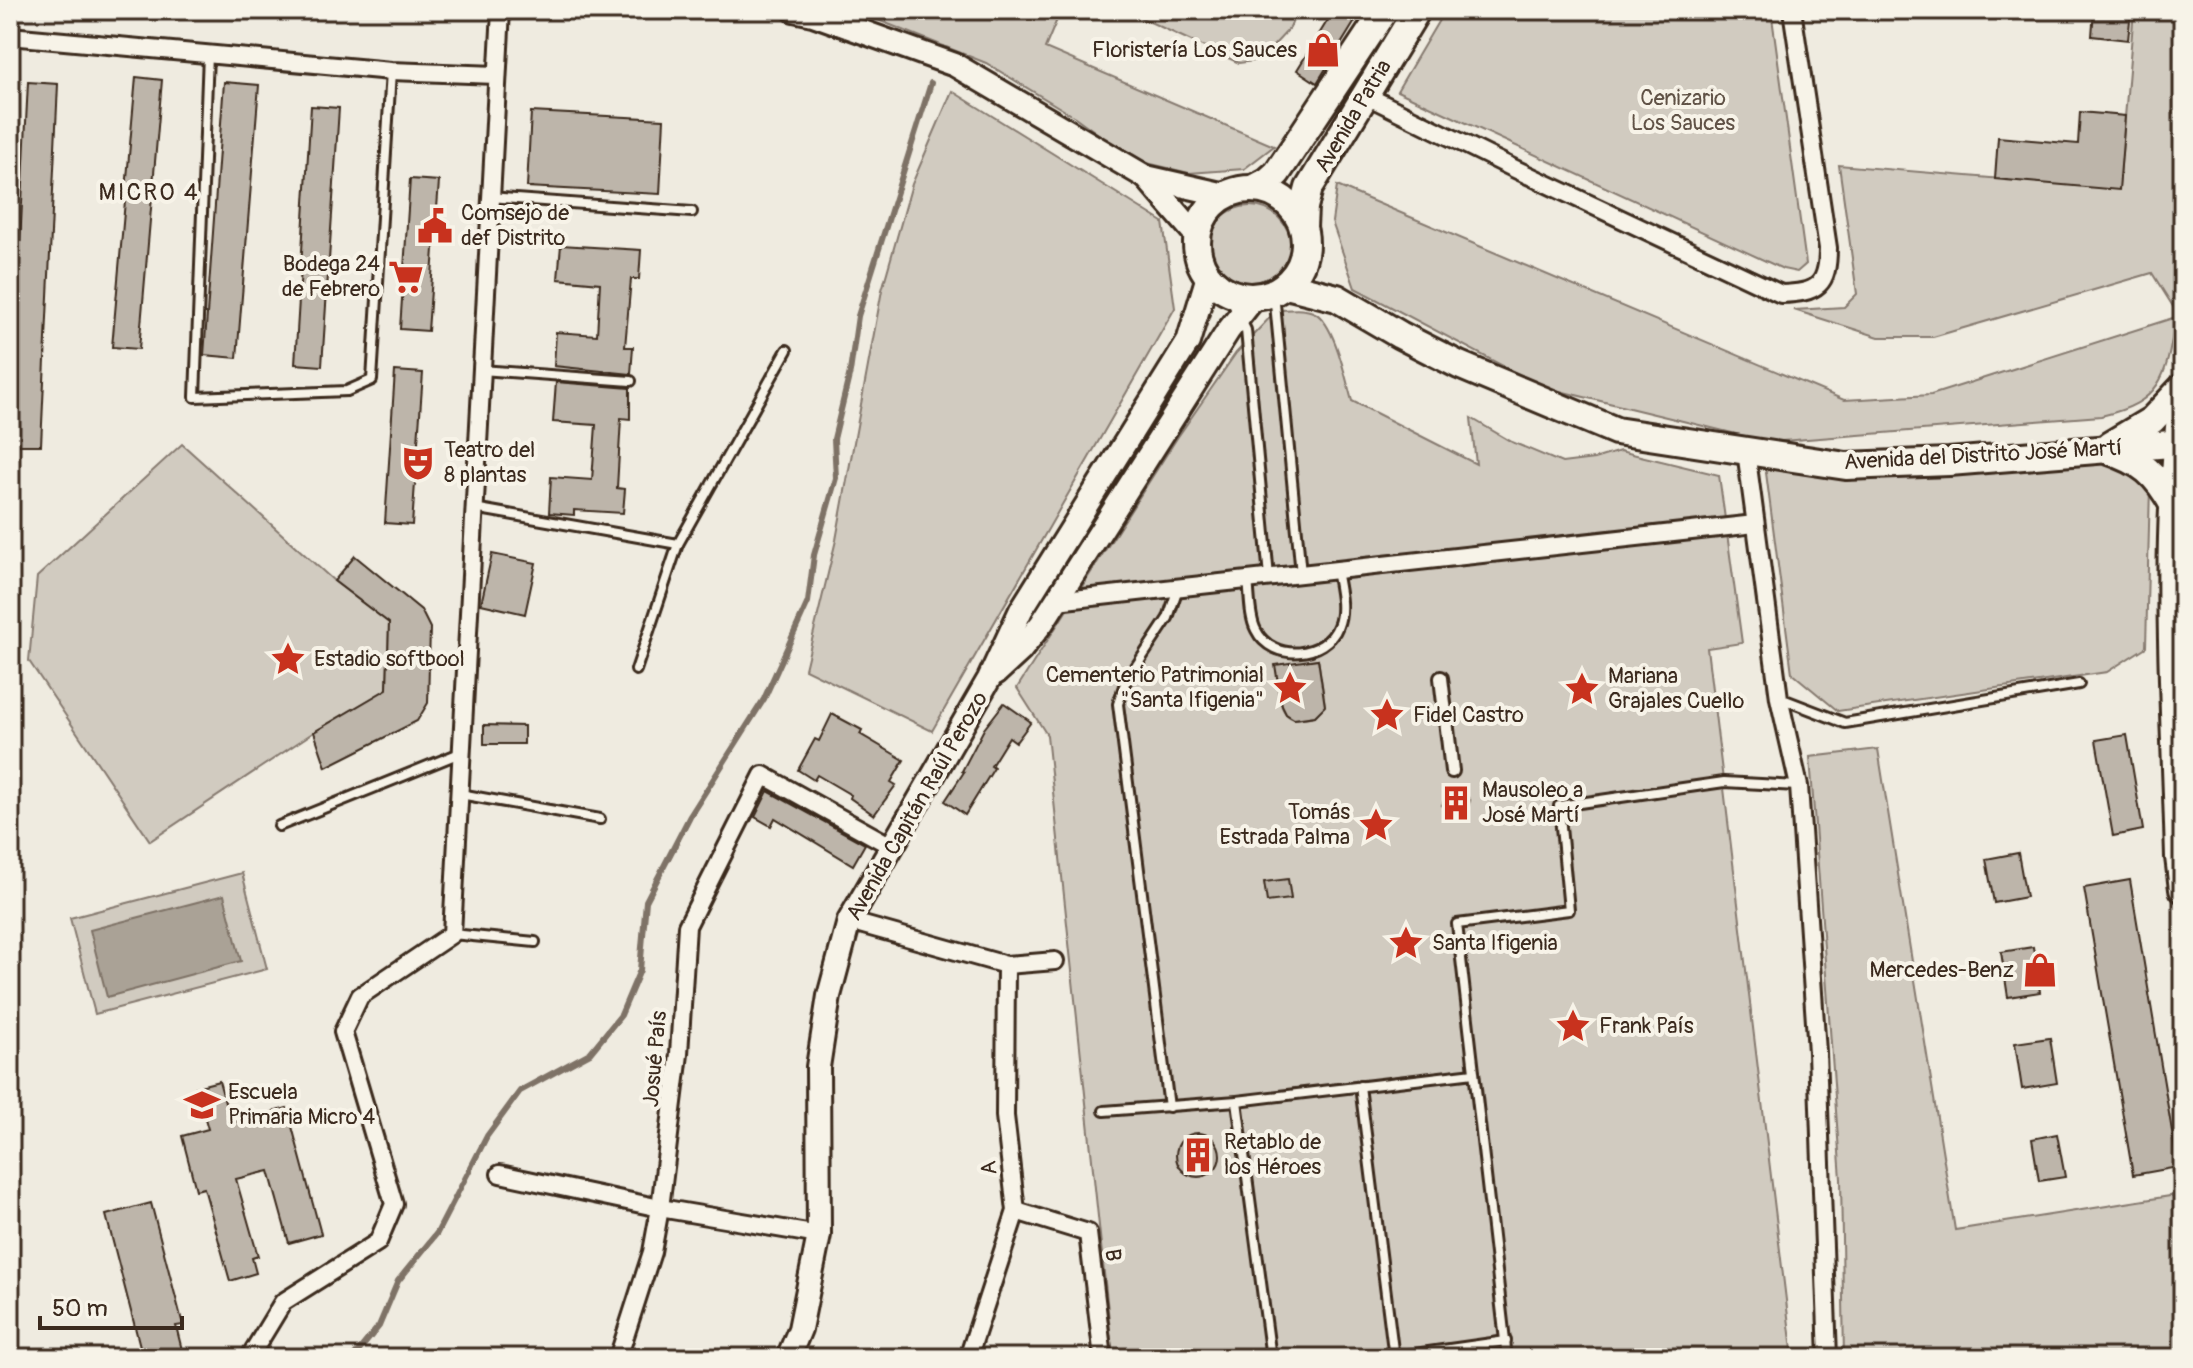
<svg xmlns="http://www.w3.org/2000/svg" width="2193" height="1368" font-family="Pangolin,sans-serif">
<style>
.green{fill:#d1cbc0;stroke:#867a6f;stroke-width:2;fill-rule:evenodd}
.water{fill:#aaa296;stroke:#7e7266;stroke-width:2}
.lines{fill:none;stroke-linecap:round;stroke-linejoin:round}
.stream{stroke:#7e7266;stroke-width:6}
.building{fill:#bdb5aa;stroke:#3b2a1e;stroke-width:2}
.service-casing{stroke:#3b2a1e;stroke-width:14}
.pedestrian-casing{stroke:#3b2a1e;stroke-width:18}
.minor-casing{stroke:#3b2a1e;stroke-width:22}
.secondary-casing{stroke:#3b2a1e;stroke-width:28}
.primary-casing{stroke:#3b2a1e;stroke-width:32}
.service{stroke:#f7f3e8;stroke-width:8}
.pedestrian{stroke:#f7f3e8;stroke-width:12}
.minor{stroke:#f7f3e8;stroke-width:16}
.secondary{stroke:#f7f3e8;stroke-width:22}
.primary{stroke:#f7f3e8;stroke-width:26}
.labels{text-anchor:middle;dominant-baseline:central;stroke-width:8;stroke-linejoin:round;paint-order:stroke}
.poi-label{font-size:22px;fill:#3b2a1e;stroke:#f7f3e8;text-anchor:start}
.park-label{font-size:22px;fill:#605246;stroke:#f7f3e8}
.street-label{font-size:22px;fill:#3b2a1e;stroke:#f7f3e8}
.neighbourhood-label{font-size:24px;letter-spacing:2px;fill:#3b2a1e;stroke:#f7f3e8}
</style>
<rect width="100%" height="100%" fill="#efebe0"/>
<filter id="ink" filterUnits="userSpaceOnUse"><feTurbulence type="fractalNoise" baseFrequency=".0125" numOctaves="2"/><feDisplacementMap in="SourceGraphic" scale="16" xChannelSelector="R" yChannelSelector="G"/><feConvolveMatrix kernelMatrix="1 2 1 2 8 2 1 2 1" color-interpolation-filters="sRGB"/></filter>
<g filter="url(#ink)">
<g class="green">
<polygon points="853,10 1061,10 1045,48 1274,146 1244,169 1189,173 1134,160 1075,117 986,63"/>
<polygon points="1124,10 1297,10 1290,28 1260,60 1239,63"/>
<polygon points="1445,10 1771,10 1806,264 1797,272 1783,269 1397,91"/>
<polygon points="2134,10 2183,10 2183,257 2174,308 2152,273 1933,337 1879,337 1794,310 1844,307 1857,294 1839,165 2119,189"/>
<polygon points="952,91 1163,222 1175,308 932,731 805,669 836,540 882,290 912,184"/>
<path d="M 1337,186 L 1844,400 L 1931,395 L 2176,317 C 2166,375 2164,402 2101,416 L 1769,442 L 1543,387 L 1355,288 L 1332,222 Z"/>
<circle cx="1250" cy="247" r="41"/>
<path d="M 1277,310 C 1288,310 1305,307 1315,313 C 1335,324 1346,380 1352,401 L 1476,464 L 1471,418 L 1512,442 L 1562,463 L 1594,459 L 1620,451 L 1719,475 L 1742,643 L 1707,648 L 1793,1358 L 1113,1358 L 1047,735 L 1017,688 L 1177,438 L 1236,353 ZM 1318,659 L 1325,705 L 1315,716 C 1309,717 1301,719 1295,719 C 1276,716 1278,680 1276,666 Z"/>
<polygon points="182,444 334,581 389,623 387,689 314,732 150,841 29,661 37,577"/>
<polygon points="2109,456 2150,486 2146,647 2107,672 1838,711 1792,673 1765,465 1845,480"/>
<polygon points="1878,749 1955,1230 2183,1194 2183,1358 1844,1358 1841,1179 1810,757"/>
<polygon points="242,873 267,969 95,1014 70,918"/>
</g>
<polygon class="water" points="224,895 241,961 107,997 90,930"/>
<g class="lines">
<polyline class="stream" points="353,1358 379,1326 398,1281 437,1233 487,1136 520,1091 590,1053 621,1015 640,970 646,901 690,816 764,699 808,602 814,555 836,478 834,439 850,372 858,316 931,83"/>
</g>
<g class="building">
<polygon points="1334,10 1362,10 1317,83 1297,70"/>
<polygon points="2094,10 2131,10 2128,40 2092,36"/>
<polygon points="136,77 162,80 139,349 112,347"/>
<polygon points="28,82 58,84 41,445 10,445"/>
<polygon points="224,82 259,85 237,358 204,355"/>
<polygon points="311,106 339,108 322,366 295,364"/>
<polygon points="531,112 664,119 660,194 527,187"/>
<polygon points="2080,112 2125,116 2119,190 1995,179 1998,137 2078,144"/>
<polygon points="410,179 439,181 428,331 400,329"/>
<polygon points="561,245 641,250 639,279 631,279 625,347 633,347 631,374 554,366 556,332 597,335 600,283 558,279"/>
<polygon points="395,371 423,373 412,525 385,523"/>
<polygon points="556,382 630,388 630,419 621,418 617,488 625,489 623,513 574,510 574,515 549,513 551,477 592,480 596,425 553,422"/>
<polygon points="492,554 536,563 525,614 481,604"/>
<polygon points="355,556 421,610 430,628 428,703 417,721 326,767 314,732 387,689 389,623 334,581"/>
<polygon points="1318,659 1325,706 1315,716 1294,719 1286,714 1282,706 1275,665"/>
<polygon points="1004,703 1031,722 1016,742 1009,737 991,766 994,768 965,815 945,801 964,772 962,771 984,729"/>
<polygon points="832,714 862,730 860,734 904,760 891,782 896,785 874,815 850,798 851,795 817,775 814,780 798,770 815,739 819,741"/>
<polygon points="484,725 524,726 524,744 484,744"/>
<polygon points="2127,735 2143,830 2113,836 2096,740"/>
<polygon points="768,791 865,844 853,865 775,818 771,826 755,817"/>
<polygon points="1462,791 1470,800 1466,814 1451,815 1442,805 1448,792"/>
<polygon points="2018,853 2026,897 1994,903 1986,859"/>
<polygon points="1288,879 1291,899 1267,902 1264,882"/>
<polygon points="2130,880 2178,1167 2133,1175 2084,888"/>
<polygon points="2033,947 2040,992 2008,997 2001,952"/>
<polygon points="2050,1038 2057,1083 2022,1089 2015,1043"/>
<polygon points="219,1081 231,1123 287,1108 321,1234 289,1243 269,1171 236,1179 258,1256 252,1258 256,1273 230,1281 204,1188 196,1190 182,1136 208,1129 196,1087"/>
<circle cx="1198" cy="1155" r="22"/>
<polygon points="2057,1134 2065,1177 2039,1181 2032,1139"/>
<polygon points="151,1203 183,1325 176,1326 184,1358 143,1358 106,1215"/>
</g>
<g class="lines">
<g class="service-casing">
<g id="service">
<polyline points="208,54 195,397 347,391 372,380 391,71"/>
<polyline points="490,197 692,212"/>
<polyline points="1227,292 1246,330 1269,577"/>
<polyline points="1274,293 1301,574"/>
<polyline points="481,370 631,381"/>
<polyline points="474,508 678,544"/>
<path d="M 1248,580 C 1250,595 1249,617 1256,630 C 1272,663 1326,658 1338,626 C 1345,609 1339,588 1336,570"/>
<polyline points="636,670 678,544 787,350"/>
<polyline points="1780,698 1845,723 2079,684"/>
<polyline points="460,794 600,819"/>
<polyline points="279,826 460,753"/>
<polyline points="452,934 535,942"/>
<polyline points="1360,1086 1394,1358"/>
<polyline points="1237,1101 1271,1358"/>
<polyline points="1169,1107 1118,704 1125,683 1168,618 1178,588"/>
<polyline points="1104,1111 1237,1101 1474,1073"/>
<polyline points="1386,1358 1506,1341"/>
<polyline points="1507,1358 1457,924 1569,910 1559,806 1724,782 1798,786"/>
</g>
</g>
<g class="pedestrian-casing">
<polyline id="pedestrian" points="1441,678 1452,771"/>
</g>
<g class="minor-casing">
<g id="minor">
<polyline points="10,36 391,71 496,75"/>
<path d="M 1365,95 L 1513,168 L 1781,294 C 1818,293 1828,285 1828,248 L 1792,10"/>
<polyline points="1746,451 1779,698 1799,786 1817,1052 1828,1358"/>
<polyline points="1056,601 1755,524"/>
<polyline points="849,921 1006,965 1055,961"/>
<polyline points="500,1174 660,1208 819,1235"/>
<polyline points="1016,1211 1088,1233 1103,1358"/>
<polyline points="249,1358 283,1302 378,1242 394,1204 343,1032 360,996 452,934 501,10"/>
<polyline points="618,1358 652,1252 660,1208 679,1054 687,926 763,775 891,846"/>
<polyline points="968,1358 1016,1211 1005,1116 1006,965"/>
</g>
</g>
<g class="secondary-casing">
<g id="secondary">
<polyline points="794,10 813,14 955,65 1146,177 1225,195"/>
<polyline points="1146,177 1197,236"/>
<polyline points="996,673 1020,651 1042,623 1228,331 1254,298"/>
<polyline points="788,1358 800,1329 819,1235 818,1067 829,996 849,921 989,679 1021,610 1188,342 1208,276"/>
</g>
</g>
<g class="primary-casing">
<g id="primary">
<polyline points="1253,189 1268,181 1277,173 1385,10"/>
<circle cx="1251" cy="243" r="54"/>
<polyline points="1303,227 1304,207 1309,188 1417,10"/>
<polyline points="1286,285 1337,298 1400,335 1459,365 1616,431 1846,466 1949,462 2183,443"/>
<path d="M 2183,394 C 2162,547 2175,703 2179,857 L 2183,889"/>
<polyline points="2110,445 2152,420 2183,387"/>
<path d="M 2107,450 C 2142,462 2156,473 2174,506"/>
</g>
</g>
<use href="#service" class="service"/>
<use href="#pedestrian" class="pedestrian"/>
<use href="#minor" class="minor"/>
<use href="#secondary" class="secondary"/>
<use href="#primary" class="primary"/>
</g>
</g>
<defs>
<g id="shop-bare" transform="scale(2.76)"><path d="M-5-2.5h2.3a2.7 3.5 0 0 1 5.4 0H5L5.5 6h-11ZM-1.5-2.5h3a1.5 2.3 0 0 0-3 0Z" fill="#c8321e" stroke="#f7f3e8" stroke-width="2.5" paint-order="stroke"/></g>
<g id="civic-bare" transform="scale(2.76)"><path d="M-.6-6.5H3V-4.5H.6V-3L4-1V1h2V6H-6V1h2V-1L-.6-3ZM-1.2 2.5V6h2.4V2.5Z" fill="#c8321e" stroke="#f7f3e8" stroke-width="2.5" paint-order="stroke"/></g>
<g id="supermarket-bare" transform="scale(2.76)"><path d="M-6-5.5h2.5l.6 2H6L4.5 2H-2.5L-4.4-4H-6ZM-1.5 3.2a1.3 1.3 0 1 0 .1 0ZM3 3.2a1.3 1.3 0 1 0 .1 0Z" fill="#c8321e" stroke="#f7f3e8" stroke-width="2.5" paint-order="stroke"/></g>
<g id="theatre-bare" transform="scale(2.76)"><path d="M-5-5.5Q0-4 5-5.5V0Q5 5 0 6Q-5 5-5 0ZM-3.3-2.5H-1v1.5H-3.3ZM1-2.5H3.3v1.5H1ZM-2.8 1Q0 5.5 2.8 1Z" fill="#c8321e" stroke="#f7f3e8" stroke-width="2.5" paint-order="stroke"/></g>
<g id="sight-bare" transform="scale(2.76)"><path d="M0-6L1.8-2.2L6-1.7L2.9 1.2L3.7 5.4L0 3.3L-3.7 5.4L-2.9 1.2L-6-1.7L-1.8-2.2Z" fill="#c8321e" stroke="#f7f3e8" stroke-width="2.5" paint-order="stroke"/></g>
<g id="building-bare" transform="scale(2.76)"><path d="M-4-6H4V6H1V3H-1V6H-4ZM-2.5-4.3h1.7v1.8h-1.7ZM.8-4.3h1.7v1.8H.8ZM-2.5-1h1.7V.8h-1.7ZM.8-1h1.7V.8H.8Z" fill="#c8321e" stroke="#f7f3e8" stroke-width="2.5" paint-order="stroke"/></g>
<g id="school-bare" transform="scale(2.76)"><path d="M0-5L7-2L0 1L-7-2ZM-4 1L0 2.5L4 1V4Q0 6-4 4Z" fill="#c8321e" stroke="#f7f3e8" stroke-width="2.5" paint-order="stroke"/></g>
</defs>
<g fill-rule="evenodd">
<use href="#shop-bare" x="1323" y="50"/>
<use href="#civic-bare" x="435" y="226"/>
<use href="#supermarket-bare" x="406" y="277"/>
<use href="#theatre-bare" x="418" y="463"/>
<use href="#sight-bare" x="288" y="659"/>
<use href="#sight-bare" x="1290" y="688"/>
<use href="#sight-bare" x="1582" y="689"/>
<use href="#sight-bare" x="1387" y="715"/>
<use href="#building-bare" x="1456" y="803"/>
<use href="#sight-bare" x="1376" y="825"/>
<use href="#sight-bare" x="1406" y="943"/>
<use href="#shop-bare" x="2040" y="970"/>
<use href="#sight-bare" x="1573" y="1026"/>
<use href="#school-bare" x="202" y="1105"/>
<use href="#building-bare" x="1198" y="1155"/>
</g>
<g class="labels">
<g class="poi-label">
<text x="1297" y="50" text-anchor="end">Floristería Los Sauces</text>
<text x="461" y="213">Comsejo de<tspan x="461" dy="25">def Distrito</tspan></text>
<text x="380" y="264" text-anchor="end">Bodega 24<tspan x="380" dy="25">de Febrero</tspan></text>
<text x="444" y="450">Teatro del<tspan x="444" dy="25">8 plantas</tspan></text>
<text x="314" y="659">Estadio softbool</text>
<text x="1264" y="675" text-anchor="end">Cementerio Patrimonial<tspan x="1264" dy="25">"Santa Ifigenia"</tspan></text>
<text x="1608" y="676">Mariana<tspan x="1608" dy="25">Grajales Cuello</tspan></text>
<text x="1413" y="715">Fidel Castro</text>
<text x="1482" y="790">Mausoleo a<tspan x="1482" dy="25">José Martí</tspan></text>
<text x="1350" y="812" text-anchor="end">Tomás<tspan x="1350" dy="25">Estrada Palma</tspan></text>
<text x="1432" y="943">Santa Ifigenia</text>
<text x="2014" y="970" text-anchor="end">Mercedes-Benz</text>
<text x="1599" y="1026">Frank País</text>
<text x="228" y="1092">Escuela<tspan x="228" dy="25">Primaria Micro 4</tspan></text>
<text x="1224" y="1142">Retablo de<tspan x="1224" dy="25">los Héroes</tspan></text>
</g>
<g class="park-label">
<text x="1683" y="98">Cenizario<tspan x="1683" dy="25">Los Sauces</tspan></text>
</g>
<g class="street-label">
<text transform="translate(1353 116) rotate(-59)">Avenida Patria</text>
<text transform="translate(1983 455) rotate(-3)">Avenida del Distrito José Martí</text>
<text transform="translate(917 806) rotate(-60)">Avenida Capitán Raúl Perozo</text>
<text transform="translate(655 1059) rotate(-85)">Josué País</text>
<text transform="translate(989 1168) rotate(-96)">A</text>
<text transform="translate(1113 1255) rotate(83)">B</text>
</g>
<g class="neighbourhood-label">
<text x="149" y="192">MICRO 4</text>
</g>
</g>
<rect width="2193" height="1368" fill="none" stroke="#f7f3e8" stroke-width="40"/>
<rect x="20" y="20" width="2153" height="1328" fill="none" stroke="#3b2a1e" stroke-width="3" filter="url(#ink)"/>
<path d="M40 1316v12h142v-12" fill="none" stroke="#3b2a1e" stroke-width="4"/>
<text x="52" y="1316" font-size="24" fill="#3b2a1e" stroke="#f7f3e8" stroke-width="6" paint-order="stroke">50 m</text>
</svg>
